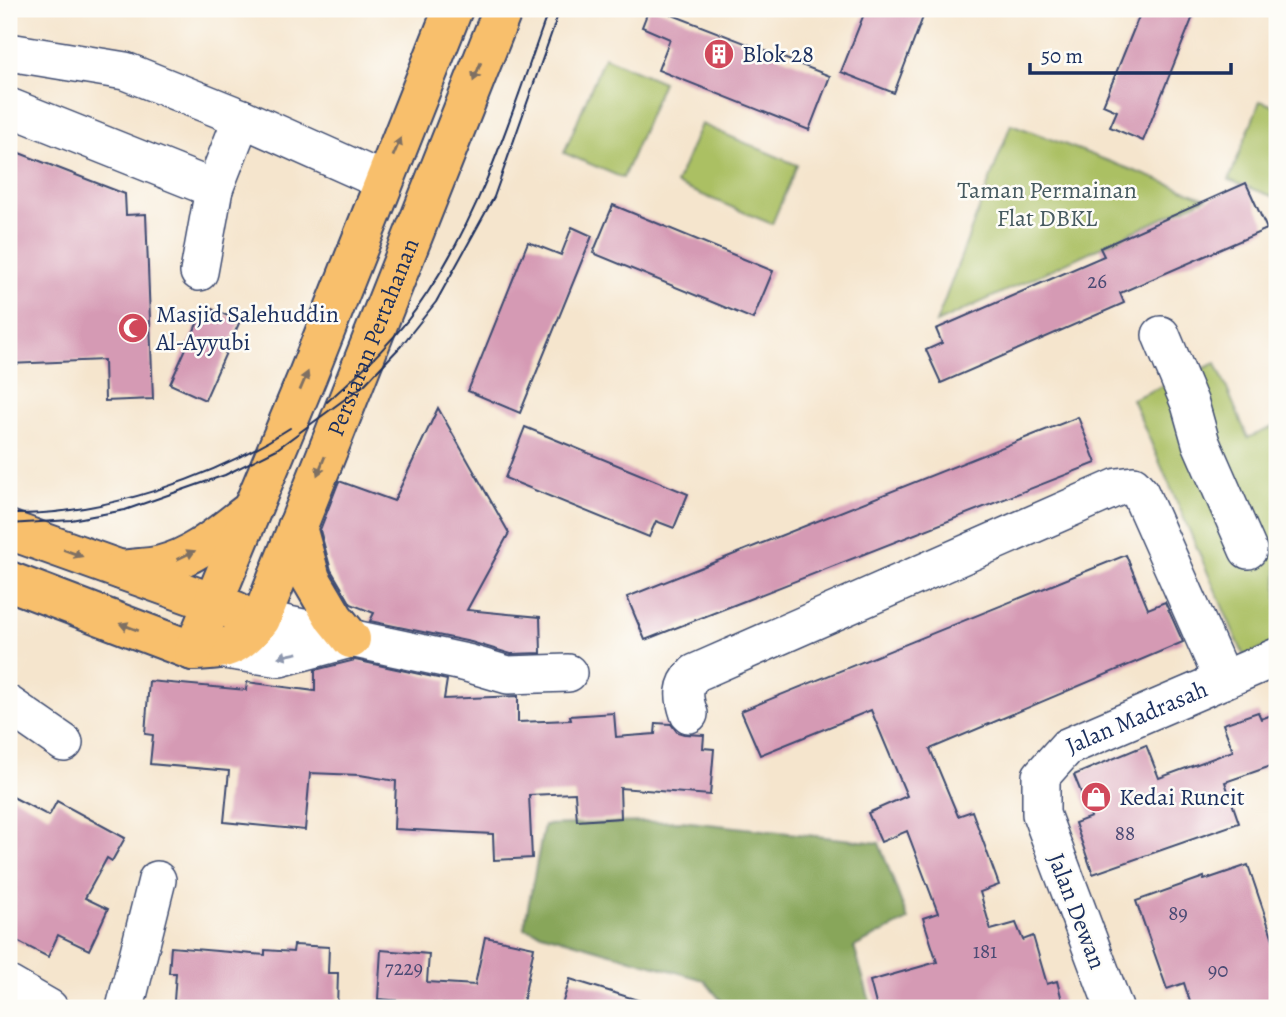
<svg xmlns="http://www.w3.org/2000/svg" width="1286" height="1017" font-family="Alegreya,serif">
<style>
.green{fill:#abc064;stroke:#637861;stroke-width:2}
.forest{fill:#88a65a;stroke:#526a5c;stroke-width:2}
.building{fill:#d59ab4}
.lines{fill:none;stroke-linecap:round;stroke-linejoin:round}
.minor-casing{stroke:#3c4a6f;stroke-width:40}
.major-casing{stroke:#3c4a6f;stroke-width:42}
.minor{stroke:#fff;stroke-width:37}
.major{stroke:#f8bf6c;stroke-width:38}
.tram{stroke:#1b2f5e;stroke-width:2}
.oneway{fill:#7e7064}
.oneway2{fill:#8d97ae}
.labels{text-anchor:middle;dominant-baseline:central;stroke-width:5;stroke-linejoin:round;paint-order:stroke}
.number-label{font-size:21px;fill:#4a4a74}
.poi-label{font-size:24px;fill:#1b2f5e;stroke:#fdfcf7;text-anchor:start}
.park-label{font-size:24px;fill:#465a60;stroke:#fdfcf7}
.street-label{font-size:24px;fill:#1b2f5e;stroke:#fdfcf7}
</style>
<rect width="100%" height="100%" fill="#fdfcf7"/>
<filter id="ink" filterUnits="userSpaceOnUse"><feTurbulence type="fractalNoise" baseFrequency=".0143" numOctaves="2"/><feDisplacementMap in="SourceGraphic" scale="14" xChannelSelector="R" yChannelSelector="G"/><feConvolveMatrix kernelMatrix="1 2 1 2 8 2 1 2 1" color-interpolation-filters="sRGB"/></filter>
<filter id="wash" filterUnits="userSpaceOnUse"><feTurbulence type="fractalNoise" baseFrequency=".00686" numOctaves="4" result="noise"/><feDisplacementMap in="SourceGraphic" scale="28" xChannelSelector="R" yChannelSelector="G"/><feGaussianBlur stdDeviation="1.57" result="paint"/><feColorMatrix in="noise" values="0 0 0 0 0 0 0 0 0 0 0 0 0 0 0 0 0 1.4 0 .05"/><feComposite in="paint" operator="in"/></filter>
<g filter="url(#wash)">
<rect width="100%" height="100%" fill="#f5e5cd"/>
<g class="green">
<polygon points="604,57 663,82 623,178 564,153"/>
<polygon points="1260,101 1277,107 1277,198 1229,180"/>
<polygon points="701,124 797,165 772,224 676,184"/>
<polygon points="1011,124 1206,198 936,323"/>
<polygon points="1216,363 1248,438 1277,425 1277,643 1244,656 1132,399"/>
</g>
<polygon class="forest" points="681,821 879,843 908,920 854,947 872,1008 727,1008 704,980 524,928 544,825"/>
<g id="blocks">
<g class="building">
<polygon points="649,9 657,9 830,76 809,130 658,70 670,39 642,27"/>
<polygon points="866,9 926,9 894,93 841,72"/>
<polygon points="1142,9 1196,9 1143,141 1110,127 1117,111 1103,105"/>
<polygon points="9,149 125,194 126,215 146,214 153,399 105,401 104,360 9,364"/>
<polygon points="1246,183 1267,229 1120,293 1124,303 941,383 926,350 942,343 936,329 1104,256 1100,248"/>
<polygon points="613,205 773,271 753,319 593,253"/>
<polygon points="572,227 592,236 520,413 468,391 528,242 561,255"/>
<polygon points="205,306 240,321 205,400 170,384"/>
<polygon points="438,408 509,533 467,610 540,617 541,653 511,654 471,642 370,621 374,613 351,604 331,570 320,530 339,481 394,501"/>
<polygon points="1078,417 1096,463 645,640 627,597"/>
<polygon points="525,427 688,494 674,528 656,521 649,537 505,478"/>
<polygon points="1126,555 1148,609 1165,602 1183,642 930,749 958,816 972,811 999,885 980,892 991,930 1016,923 1023,940 1033,936 1047,984 1057,981 1064,1008 877,1008 870,981 937,962 923,918 938,913 907,831 881,842 868,813 907,796 871,710 760,755 741,711"/>
<polygon points="355,660 447,680 444,699 518,696 518,722 571,720 570,716 614,713 616,737 655,734 656,723 671,724 677,732 684,734 704,735 703,748 714,749 710,795 620,788 621,818 577,821 575,793 529,795 532,858 494,860 493,834 394,829 396,781 360,775 310,773 305,830 224,822 229,771 150,764 153,735 145,734 149,681 246,690 247,682 315,691 315,670"/>
<polygon points="1258,712 1261,719 1277,713 1277,764 1225,782 1239,823 1093,874 1075,823 1091,817 1074,775 1146,745 1159,778 1233,751 1223,724"/>
<polygon points="9,795 49,816 57,801 125,838 112,861 107,858 85,898 108,909 89,950 58,935 48,957 9,937"/>
<polygon points="1248,865 1277,951 1277,1008 1192,1008 1184,983 1167,989 1136,901 1204,877 1204,880"/>
<polygon points="485,937 534,947 522,1008 462,1008 463,1006 378,999 381,950 429,954 427,982 475,985"/>
<polygon points="294,945 329,947 328,973 338,973 337,1008 217,1008 217,1004 174,1001 176,973 169,973 171,947 265,955 265,950 293,952"/>
<polygon points="570,979 647,1003 646,1008 561,1008"/>
</g>
</g>
</g>
<g filter="url(#ink)">
<use href="#blocks" fill-opacity="0" stroke="#3c4a6f" stroke-width="2"/>
<g class="lines">
<g class="minor-casing">
<g id="minor">
<polyline points="9,52 125,71 242,118 383,181"/>
<polyline points="9,107 214,189 242,118"/>
<polyline points="199,272 214,189"/>
<polyline points="1161,335 1190,404 1201,443 1248,550"/>
<polyline points="261,619 467,663 508,675 568,673"/>
<polyline points="224,650 280,658 347,640"/>
<polyline points="9,705 64,743"/>
<path d="M 689,714 C 683,697 682,686 695,673 L 1118,487 L 1133,485 L 1140,493 L 1223,680"/>
<polyline points="9,985 49,1008"/>
<polyline points="125,1008 157,880"/>
<path id="s1" d="M 1114,1008 L 1041,814 L 1041,776 L 1067,747 L 1277,657"/>
</g>
</g>
<g class="major-casing">
<g id="major">
<polyline points="297,527 311,579 334,618 351,639"/>
<polyline points="9,530 236,611"/>
<path d="M 122,570 C 135,568 149,568 161,565 C 194,557 220,534 246,514"/>
<path id="s2" d="M 9,581 L 193,651 C 230,650 236,647 261,619 L 503,9"/>
<polyline points="193,651 307,377 453,9"/>
</g>
</g>
<use href="#minor" class="minor"/>
<use href="#major" class="major"/>
<g class="tram">
<path d="M 327,402 C 364,369 401,334 428,292 C 485,205 514,106 549,9"/>
<path d="M 12,514 C 103,515 214,478 290,428"/>
<polyline points="9,524 71,520 125,510 225,475 277,449 364,385 401,346 436,302 494,197 560,9"/>
</g>
</g>
<defs><path id="oneway-solid" d="M-6-.8H1V-3.2L6.5 0L1 3.2V.8H-6Z" transform="scale(1.75)"/></defs>
<g class="oneway">
<use href="#oneway-solid" transform="translate(477 72) rotate(112)"/>
<use href="#oneway-solid" transform="translate(397 147) rotate(-67)"/>
<use href="#oneway-solid" transform="translate(304 381) rotate(-67)"/>
<use href="#oneway-solid" transform="translate(321 466) rotate(112)"/>
<use href="#oneway-solid" transform="translate(73 553) rotate(20)"/>
<use href="#oneway-solid" transform="translate(186 555) rotate(-25)"/>
<use href="#oneway-solid" transform="translate(129 627) rotate(-159)"/>
</g>
<use class="oneway2" href="#oneway-solid" transform="translate(288 655) rotate(168)"/>
</g>
<defs>
<g id="building-disc" transform="scale(1.575)"><circle r="9.5" fill="#d1495b" stroke="#fdfcf7"/><path d="M-4-6H4V6H1V3H-1V6H-4ZM-2.5-4.3h1.7v1.8h-1.7ZM.8-4.3h1.7v1.8H.8ZM-2.5-1h1.7V.8h-1.7ZM.8-1h1.7V.8H.8Z" fill="#fff"/></g>
<g id="mosque-disc" transform="scale(1.575)"><circle r="9.5" fill="#d1495b" stroke="#fdfcf7"/><path d="M3.5-4.9A6 6 0 1 0 3.5 4.9A5 5 0 1 1 3.5-4.9Z" fill="#fff"/></g>
<g id="shop-disc" transform="scale(1.575)"><circle r="9.5" fill="#d1495b" stroke="#fdfcf7"/><path d="M-5-2.5h2.3a2.7 3.5 0 0 1 5.4 0H5L5.5 6h-11ZM-1.5-2.5h3a1.5 2.3 0 0 0-3 0Z" fill="#fff"/></g>
</defs>
<g fill-rule="evenodd">
<use href="#building-disc" x="719" y="54"/>
<use href="#mosque-disc" x="133" y="328"/>
<use href="#shop-disc" x="1096" y="797"/>
</g>
<g class="labels">
<g class="number-label">
<text x="1097" y="281">26</text>
<text x="1125" y="833">88</text>
<text x="1178" y="913">89</text>
<text x="985" y="951">181</text>
<text x="404" y="968">7229</text>
<text x="1218" y="970">90</text>
</g>
<g class="poi-label">
<text x="742" y="54">Blok 28</text>
<text x="156" y="314">Masjid Salehuddin<tspan x="156" dy="28">Al-Ayyubi</tspan></text>
<text x="1119" y="797">Kedai Runcit</text>
</g>
<g class="park-label">
<text x="1047" y="190">Taman Permainan<tspan x="1047" dy="28">Flat DBKL</tspan></text>
</g>
<g class="street-label">
<text stroke="none"><textPath href="#s2" startOffset="579">Persiaran Pertahanan</textPath></text>
<text stroke="none"><textPath href="#s1" startOffset="360">Jalan Madrasah</textPath></text>
<text transform="translate(1077 911) rotate(69)">Jalan Dewan</text>
</g>
</g>
<rect width="1286" height="1017" fill="none" stroke="#fdfcf7" stroke-width="35"/>
<path d="M1030 63v10h201v-10" fill="none" stroke="#1b2f5e" stroke-width="3.5"/>
<text x="1041" y="63" font-size="21" fill="#1b2f5e" stroke="#fdfcf7" stroke-width="5" paint-order="stroke">50 m</text>
</svg>
